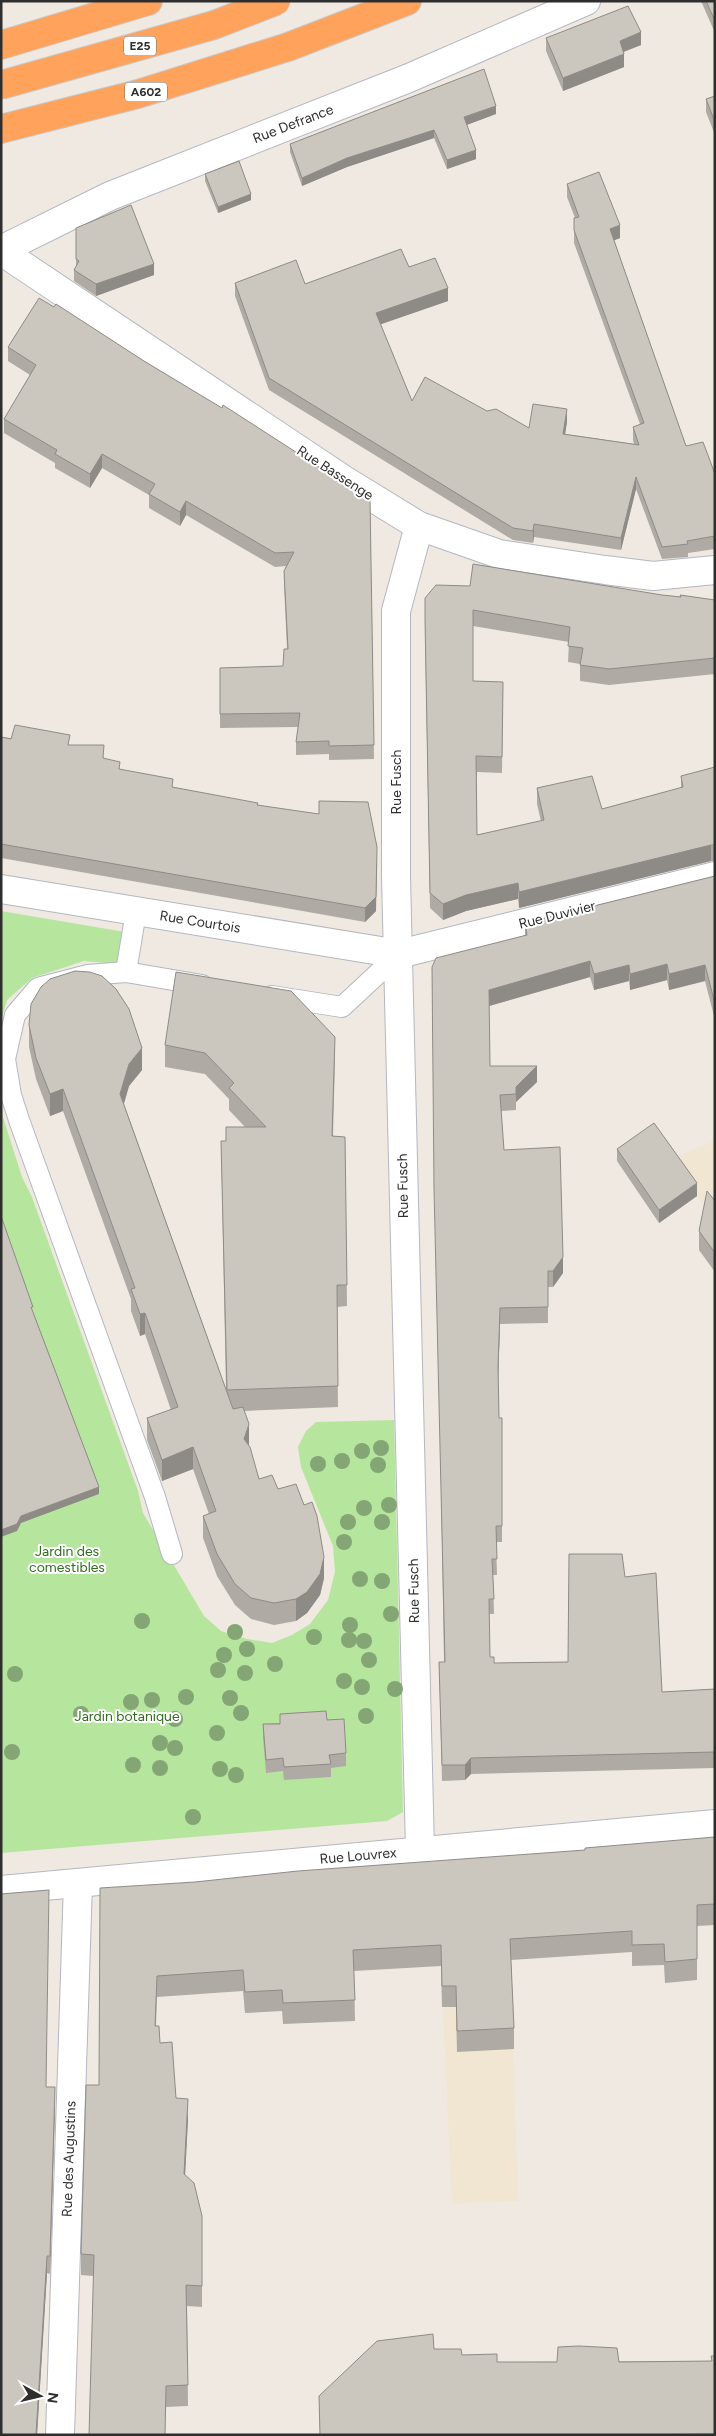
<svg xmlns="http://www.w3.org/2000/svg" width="716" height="2436" font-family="Figtree,sans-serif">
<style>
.education{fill:#f0e6d1}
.green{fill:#b6e59e}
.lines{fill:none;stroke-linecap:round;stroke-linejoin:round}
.service-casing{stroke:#b4b7c1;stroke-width:22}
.minor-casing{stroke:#b4b7c1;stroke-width:30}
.tertiary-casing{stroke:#b4b7c1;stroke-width:30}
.motorway-casing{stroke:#c9c9c9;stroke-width:30}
.service{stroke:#fff;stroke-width:20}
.minor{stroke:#fff;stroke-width:28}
.tertiary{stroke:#fff;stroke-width:28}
.motorway{stroke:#ffa35c;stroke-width:28}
.motorway-bridge-casing{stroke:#c9c9c9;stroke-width:30;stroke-linecap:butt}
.motorway-bridge{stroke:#ffa35c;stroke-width:28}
.tree{fill:#84a574}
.wall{fill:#afaba4}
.shaded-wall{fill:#8e8b86}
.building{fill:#cbc7bf;stroke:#8e8b86}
.labels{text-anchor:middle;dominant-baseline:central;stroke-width:4;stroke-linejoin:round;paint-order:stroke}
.shield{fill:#fff;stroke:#6d6d6d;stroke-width:1}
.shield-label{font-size:12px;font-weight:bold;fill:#2e2e2e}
.street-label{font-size:14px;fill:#2e2e2e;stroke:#fff}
.park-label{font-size:14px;fill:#2c6e1b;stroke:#fff}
</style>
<rect width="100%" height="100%" fill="#efe9e1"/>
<g class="education">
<polygon points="715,1141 715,1220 671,1159"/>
<polygon points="441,1966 511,1982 518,2201 452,2204"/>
</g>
<g class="green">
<polygon points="1,911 125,932 119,964 84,961 32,978 7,1000 1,1021"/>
<polygon points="1,1111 22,1177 32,1197 138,1491 143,1513 204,1616 221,1631 247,1639 272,1643 292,1635 310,1624 328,1600 335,1572 333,1546 301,1467 298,1447 306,1431 316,1422 394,1420 403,1812 387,1821 1,1853"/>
</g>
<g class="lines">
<g class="service-casing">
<g id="service">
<polyline points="126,972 136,912"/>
<polyline points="272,996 342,1007 399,954"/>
<polyline points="172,1554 155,1497 19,1120 11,1095 5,1059 15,1015 38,988 88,975 126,972 202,985"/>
</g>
</g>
<g class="minor-casing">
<g id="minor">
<polyline points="1,250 110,196 409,78 586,1"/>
<polyline points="1,251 344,480 419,526 499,554 605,570 653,576 715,570"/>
<polyline points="419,526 396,611 396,877 420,1850"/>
<polyline points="1,889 399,954 715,876"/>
<polyline points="60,2435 78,1883"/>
</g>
</g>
<g class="tertiary-casing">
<polyline id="tertiary" points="1,1890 715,1824"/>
</g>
<g class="motorway-casing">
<g id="motorway">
<polyline points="1,45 148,1"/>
<polyline points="1,129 138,94 288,47 407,1"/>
</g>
</g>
<use href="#service" class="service"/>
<use href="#minor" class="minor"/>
<use href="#tertiary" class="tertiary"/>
<use href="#motorway" class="motorway"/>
<g class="motorway-bridge-casing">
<polyline id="motorway-bridge" points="1,85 214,25 276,1"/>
</g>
<use href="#motorway-bridge" class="motorway-bridge"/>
</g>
<g class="tree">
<circle cx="381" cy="1448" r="8"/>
<circle cx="362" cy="1451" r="8"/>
<circle cx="342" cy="1461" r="8"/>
<circle cx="318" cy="1464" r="8"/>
<circle cx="378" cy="1465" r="8"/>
<circle cx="389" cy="1505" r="8"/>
<circle cx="364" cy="1508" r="8"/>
<circle cx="348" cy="1522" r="8"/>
<circle cx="382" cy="1522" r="8"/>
<circle cx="344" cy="1542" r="8"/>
<circle cx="360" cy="1579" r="8"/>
<circle cx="382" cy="1581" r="8"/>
<circle cx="391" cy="1614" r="8"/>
<circle cx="142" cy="1621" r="8"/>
<circle cx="350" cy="1625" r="8"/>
<circle cx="235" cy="1632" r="8"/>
<circle cx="314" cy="1637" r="8"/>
<circle cx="349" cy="1640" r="8"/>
<circle cx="364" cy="1641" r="8"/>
<circle cx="247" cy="1649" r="8"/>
<circle cx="224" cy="1655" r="8"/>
<circle cx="369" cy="1660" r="8"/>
<circle cx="275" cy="1664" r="8"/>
<circle cx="218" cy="1670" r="8"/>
<circle cx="245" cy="1673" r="8"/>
<circle cx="15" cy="1674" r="8"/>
<circle cx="344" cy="1681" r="8"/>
<circle cx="362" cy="1687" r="8"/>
<circle cx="395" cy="1689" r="8"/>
<circle cx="186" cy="1697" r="8"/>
<circle cx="230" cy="1698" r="8"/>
<circle cx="152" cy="1700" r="8"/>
<circle cx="131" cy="1702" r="8"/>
<circle cx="241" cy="1713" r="8"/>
<circle cx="81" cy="1714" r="8"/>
<circle cx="366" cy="1716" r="8"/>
<circle cx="175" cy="1719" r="8"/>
<circle cx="217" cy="1733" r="8"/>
<circle cx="160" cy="1743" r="8"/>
<circle cx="175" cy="1748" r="8"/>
<circle cx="12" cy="1752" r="8"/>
<circle cx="133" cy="1765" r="8"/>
<circle cx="160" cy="1768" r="8"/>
<circle cx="220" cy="1769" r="8"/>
<circle cx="236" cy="1775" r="8"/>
<circle cx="193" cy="1817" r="8"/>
</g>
<g class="wall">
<polygon points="701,1 715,1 715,33"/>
<polygon points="546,38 641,45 624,52 624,67 563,91 546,51"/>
<polygon points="715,96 715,135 706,112 706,99"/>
<polygon points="496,114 466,125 476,159 447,169 434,138 347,167 302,186 290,152 290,144"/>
<polygon points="205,174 251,200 218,213 205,181"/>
<polygon points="567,184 620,238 614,240 686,446 715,474 715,549 688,553 688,557 662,559 636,489 621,550 534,537 533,543 513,540 269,390 235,296 235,283 305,284 409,267 448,301 380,324 412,401 487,411 529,428 567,422 565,434 634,444 633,440 633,427 640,424 574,243 574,218 575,218 567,197"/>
<polygon points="76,228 154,275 96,296 74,281 74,270 76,266"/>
<polygon points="8,347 144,361 370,500 374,759 329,760 329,754 296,755 296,742 298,727 220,728 220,668 283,666 287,649 284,584 284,571 286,566 275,567 186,515 180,526 149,508 149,495 102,468 90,488 55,468 55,463 4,433 4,419 30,375 8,361"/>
<polygon points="662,595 680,597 680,595 715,600 715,674 609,685 580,681 580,664 568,662 569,642 473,626 473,681 503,682 502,773 477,772 477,835 541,821 537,804 537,788 602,809 681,788 681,776 715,767 715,861 711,861 519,908 518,899 466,911 443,920 430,908 425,635 425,598"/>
<polygon points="1,737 70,745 104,759 120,769 173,787 258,805 376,911 365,922 1,858"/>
<polygon points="715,876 715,1020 705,981 669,990 667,980 630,990 629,981 594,990 590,977 489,1006 490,1066 537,1082 516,1102 516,1110 501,1111 504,1150 563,1273 553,1287 548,1287 548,1323 500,1324 498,1377 499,1418 502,1418 502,1542 496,1542 497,1575 493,1575 494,1614 489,1614 490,1657 494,1663 568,1662 625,1577 662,1692 715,1689 715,1774 714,1768 471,1774 465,1780 442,1781 439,1662 444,1662 432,967 525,935 525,923"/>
<polygon points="29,1025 142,1070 129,1086 124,1104 226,1389 221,1141 226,1141 245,1127 229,1110 229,1099 205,1074 165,1067 165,1045 335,1058 333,1136 345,1137 347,1306 337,1307 338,1407 244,1411 249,1446 259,1479 278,1489 324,1578 320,1595 307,1613 296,1621 274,1625 251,1619 235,1605 217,1576 203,1538 203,1516 209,1514 193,1469 162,1481 147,1440 147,1418 171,1410 145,1334 140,1336 131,1311 131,1299 63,1111 50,1116 36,1079 29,1047"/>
<polygon points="617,1149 697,1196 659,1223 617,1161"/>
<polygon points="715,1201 715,1272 699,1250 699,1231"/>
<polygon points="327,1720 346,1753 346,1766 331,1768 331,1777 284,1780 283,1771 266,1773 263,1737 263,1724"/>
<polygon points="715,1837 715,1925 697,1926 697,1980 665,1983 664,1965 632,1966 632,1952 511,1960 514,2028 514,2049 457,2052 456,2007 442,2007 441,1966 354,1971 355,2021 283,2024 282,2011 245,2013 243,1991 157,1997 156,2026 160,2043 176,2098 188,2119 185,2175 202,2216 202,2307 187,2306 188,2406 166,2407 93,2276 81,2275 81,2254 99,2085 195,1882 585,1850"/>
<polygon points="47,2087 55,2105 50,2274 47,2273 37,2435 1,2435"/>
<polygon points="434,2349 497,2362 712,2361 715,2356 715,2435 320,2435 319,2396"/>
</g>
<g class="shaded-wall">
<polygon points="641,32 641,45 620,53 620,41"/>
<polygon points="624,54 624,67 563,91 563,78"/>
<polygon points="496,106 496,114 464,126 464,117"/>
<polygon points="434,130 434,138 347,167 302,186 302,178 347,158"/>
<polygon points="476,150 476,159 447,169 447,160"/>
<polygon points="251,194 251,200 218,213 218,207"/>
<polygon points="620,225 620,238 610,242 610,229"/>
<polygon points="154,264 154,275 96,296 96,284"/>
<polygon points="448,288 448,301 376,326 376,313"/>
<polygon points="567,409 567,422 563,447 563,434"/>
<polygon points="102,454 102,468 90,488 90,474"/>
<polygon points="636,477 636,489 621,550 621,538"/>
<polygon points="186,501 186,515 180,526 180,512"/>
<polygon points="534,524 534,537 533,543 533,531"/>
<polygon points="711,845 711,861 519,908 519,892"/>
<polygon points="377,861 376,911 365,922 365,908"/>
<polygon points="518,883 518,899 466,911 443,920 443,904 466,895"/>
<polygon points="590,961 590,977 489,1006 489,990"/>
<polygon points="667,964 667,980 630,990 630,974"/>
<polygon points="629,965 629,981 594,990 594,974"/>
<polygon points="705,965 705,981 669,990 669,974"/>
<polygon points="142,1048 142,1070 129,1086 120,1116 120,1094 129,1064"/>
<polygon points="537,1066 537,1082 516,1102 516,1087"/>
<polygon points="63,1089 63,1111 50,1116 50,1094"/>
<polygon points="697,1183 697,1196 659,1223 659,1210"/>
<polygon points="563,1257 563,1273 553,1287 553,1271"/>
<polygon points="500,1308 500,1324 498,1383 498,1367"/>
<polygon points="145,1313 145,1334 140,1336 140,1314"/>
<polygon points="249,1424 249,1446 244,1439"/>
<polygon points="193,1447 193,1469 162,1481 162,1460"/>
<polygon points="99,1487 99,1494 21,1523 17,1531 1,1537 1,1530 21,1516"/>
<polygon points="324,1557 324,1578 320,1595 307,1613 296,1621 296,1599"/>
<polygon points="471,1758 471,1774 465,1780 465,1765"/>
<polygon points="55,2087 55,2105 50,2274 50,2256"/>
<polygon points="188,2099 188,2119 184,2195 184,2174"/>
<polygon points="47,2256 47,2273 37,2435 36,2435"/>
</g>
<g class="building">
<polygon points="706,1 715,1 715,21"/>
<polygon points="628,6 641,32 620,41 624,54 563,78 546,38"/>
<polygon points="484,69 496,106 464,117 476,150 447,160 434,130 347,158 302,178 290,144"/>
<polygon points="715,96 715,122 706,99"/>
<polygon points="239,161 251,194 218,207 205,174"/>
<polygon points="599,172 620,225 610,229 686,446 703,442 715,474 715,536 687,541 688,544 662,547 636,477 621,538 534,524 533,531 513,528 269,378 235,283 296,260 305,284 401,249 409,267 435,258 448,288 376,313 412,401 425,377 487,411 496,409 529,428 533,404 567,409 563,434 639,445 633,427 644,423 574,230 574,218 579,217 567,184"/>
<polygon points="131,205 154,264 96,284 74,270 79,261 76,259 76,228"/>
<polygon points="39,298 54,307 56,304 144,361 222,408 223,405 370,500 374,745 329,746 329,741 296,742 300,713 220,714 220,668 283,666 284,649 288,649 284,571 294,552 275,553 186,501 180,512 149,494 155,484 102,454 90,474 55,454 57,450 4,419 36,365 8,347"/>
<polygon points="473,564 662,595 681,597 680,595 715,600 715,658 609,669 580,665 583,648 568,646 570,627 473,610 473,681 503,682 502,757 476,756 477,835 544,820 537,788 592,776 602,809 683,787 681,776 715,767 715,845 711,845 519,892 518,883 466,895 443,904 430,893 425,619 425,598 436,585 470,586"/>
<polygon points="15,725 70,735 68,745 104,745 103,758 120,762 119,769 173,779 172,787 258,803 257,805 319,814 319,801 368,802 377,847 376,897 365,908 1,844 1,737 11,739"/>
<polygon points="715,876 715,1004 705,965 669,974 667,964 630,974 629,965 594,974 590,961 489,990 490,1066 537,1066 516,1087 516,1094 500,1095 504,1150 560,1147 563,1257 553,1271 548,1271 548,1307 500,1308 498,1367 499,1418 502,1418 502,1526 496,1526 497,1559 492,1559 494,1599 489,1599 490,1657 494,1657 494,1663 568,1662 569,1554 622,1554 625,1577 656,1573 662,1692 715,1689 715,1758 714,1752 471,1758 465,1765 442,1765 439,1662 445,1662 434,1188 432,967 436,958 527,935 525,923"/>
<polygon points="75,971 90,972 102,976 116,989 129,1009 142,1048 129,1064 120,1094 233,1409 243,1407 249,1424 244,1439 250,1447 259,1479 272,1475 278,1489 296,1484 304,1505 312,1502 317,1516 324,1557 320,1574 307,1592 296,1599 274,1603 251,1598 235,1584 217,1554 203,1516 216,1511 193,1447 162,1460 147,1418 178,1407 145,1313 140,1314 131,1289 135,1288 63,1089 50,1094 36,1058 29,1025 31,1004 41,987 50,979"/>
<polygon points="176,972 291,991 335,1037 332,1136 345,1137 347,1285 337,1285 338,1386 227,1390 221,1141 226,1141 226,1127 266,1127 229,1088 234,1083 205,1053 165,1045"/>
<polygon points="654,1123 697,1183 659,1210 617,1149"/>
<polygon points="707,1191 715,1201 715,1253 699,1231"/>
<polygon points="1,1216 33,1307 31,1307 99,1487 21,1516 17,1524 1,1530"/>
<polygon points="326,1711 327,1720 344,1719 346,1753 329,1755 331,1764 284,1767 283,1758 266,1760 263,1724 280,1724 280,1714"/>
<polygon points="715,1837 715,1904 697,1905 697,1959 665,1962 664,1944 632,1945 632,1931 510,1939 514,2028 457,2031 456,1986 442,1986 441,1945 353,1950 355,2000 283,2003 282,1990 245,1992 243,1970 157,1976 155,2026 159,2026 160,2043 172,2042 176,2098 188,2099 184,2174 194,2183 202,2216 202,2286 186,2285 188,2385 166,2386 165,2435 89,2435 94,2255 81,2254 86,2085 99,2085 100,1888 195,1882 298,1871 585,1850 585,1848"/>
<polygon points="49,1890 46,2087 55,2087 50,2256 47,2256 36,2435 1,2435 1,1894"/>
<polygon points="433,2334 434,2349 461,2349 462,2355 497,2354 497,2362 557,2362 558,2347 579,2346 617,2348 619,2362 712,2361 711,2356 715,2356 715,2434 630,2435 320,2435 319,2396 377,2341"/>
</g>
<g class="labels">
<g class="shield">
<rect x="124" y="36.5" width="32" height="19" rx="4"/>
<rect x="125" y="82.5" width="42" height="19" rx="4"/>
</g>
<g class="shield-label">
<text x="140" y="46">E25</text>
<text x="146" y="92">A602</text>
</g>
<g class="street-label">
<text transform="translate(293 124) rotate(-21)">Rue Defrance</text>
<text transform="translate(335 473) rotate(33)">Rue Bassenge</text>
<text transform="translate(396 782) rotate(-90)">Rue Fusch</text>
<text transform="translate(557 915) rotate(-14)">Rue Duvivier</text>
<text transform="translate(200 922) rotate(9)">Rue Courtois</text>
<text transform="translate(403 1186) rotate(-91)">Rue Fusch</text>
<text transform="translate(414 1591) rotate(-91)">Rue Fusch</text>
<text transform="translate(358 1856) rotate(-5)">Rue Louvrex</text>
<text transform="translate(69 2159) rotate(-88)">Rue des Augustins</text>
</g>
<g class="park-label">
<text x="67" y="1551">Jardin des<tspan x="67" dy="16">comestibles</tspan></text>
<text x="127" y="1716">Jardin botanique</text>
</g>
</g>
<rect width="716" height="2436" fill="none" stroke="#2e2e2e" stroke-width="5"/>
<g transform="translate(40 2396) rotate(98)" stroke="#ffffff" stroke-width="4" paint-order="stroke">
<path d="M0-4L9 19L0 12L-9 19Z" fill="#2e2e2e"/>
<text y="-8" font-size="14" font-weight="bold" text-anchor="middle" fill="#2e2e2e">N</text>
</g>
</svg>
